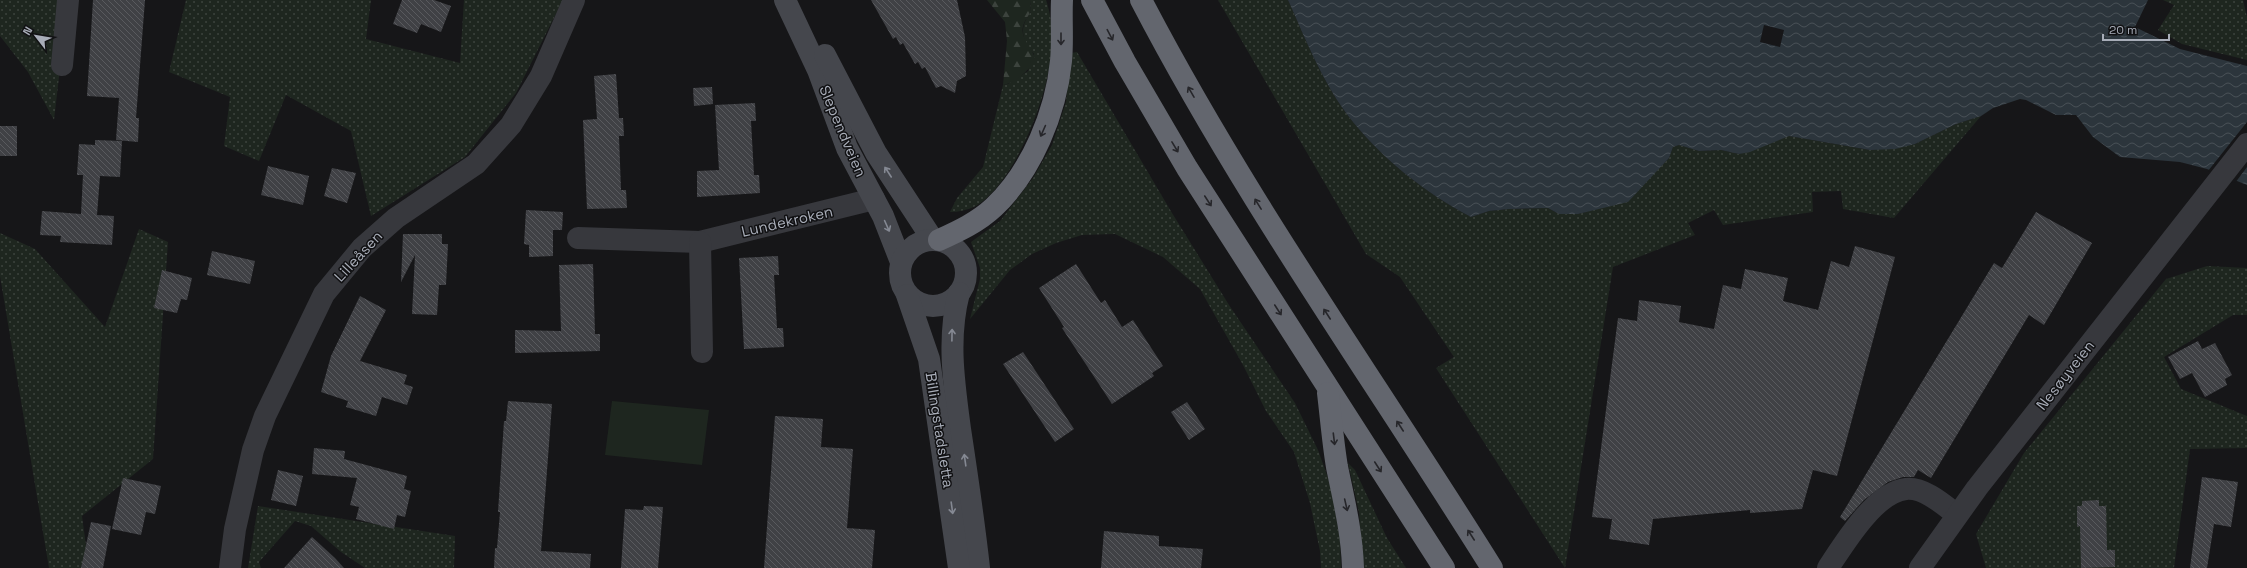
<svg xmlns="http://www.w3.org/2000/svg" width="2247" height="568" font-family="'Space Grotesk',sans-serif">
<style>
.grass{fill:url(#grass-dots)}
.forest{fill:url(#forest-firs)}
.park{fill:#1e261f}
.water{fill:url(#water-waves)}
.pier{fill:#161618}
.building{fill:url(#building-back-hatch)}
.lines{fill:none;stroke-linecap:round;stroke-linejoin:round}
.minor{stroke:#37383d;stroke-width:22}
.tertiary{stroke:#37383d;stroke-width:22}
.secondary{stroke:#45474d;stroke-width:22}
.motorway{stroke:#63666e;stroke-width:22}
.oneway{stroke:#26262a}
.oneway2{stroke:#858993}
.labels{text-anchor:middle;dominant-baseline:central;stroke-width:3;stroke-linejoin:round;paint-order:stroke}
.street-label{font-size:15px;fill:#a8adb8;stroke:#111113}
</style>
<defs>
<pattern id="grass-dots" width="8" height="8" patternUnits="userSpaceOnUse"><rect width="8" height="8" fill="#1e261f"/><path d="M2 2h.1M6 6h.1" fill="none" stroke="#3c433d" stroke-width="1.8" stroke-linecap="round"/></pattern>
<pattern id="forest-firs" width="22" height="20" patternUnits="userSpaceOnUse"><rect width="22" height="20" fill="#1e261f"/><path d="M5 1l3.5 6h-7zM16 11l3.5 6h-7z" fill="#3c433d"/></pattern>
<pattern id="water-waves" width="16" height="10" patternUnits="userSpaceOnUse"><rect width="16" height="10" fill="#2c353c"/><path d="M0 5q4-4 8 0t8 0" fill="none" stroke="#485056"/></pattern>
<pattern id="building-back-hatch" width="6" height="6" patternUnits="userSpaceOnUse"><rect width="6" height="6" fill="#404145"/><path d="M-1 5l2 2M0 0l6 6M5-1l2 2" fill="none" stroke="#595a5e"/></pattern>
</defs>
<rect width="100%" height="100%" fill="#161618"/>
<g class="grass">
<polygon points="0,0 68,0 54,120 28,72 0,36"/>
<polygon points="186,0 371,0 366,39 460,63 464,0 563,0 516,93 465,157 371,216 351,131 286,95 259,161 224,146 230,97 169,72"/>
<path d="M 1030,0 L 1046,0 C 1052,17 1053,37 1051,54 C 1048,97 1014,184 976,206 C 967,210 959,212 950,212 L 957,198 L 983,167 L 1003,85 L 1008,84 L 1028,71 L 1034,54 C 1021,40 1019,27 1031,12 Z"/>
<path d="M 1218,0 L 1288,0 C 1305,38 1321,79 1346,113 C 1379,157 1424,192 1471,217 L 1489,211 L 1509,209 L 1548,208 L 1559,214 L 1578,214 L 1608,206 L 1652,175 L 1669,158 L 1673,147 L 1679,145 L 1699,151 L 1721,150 L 1739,154 L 1789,136 L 1870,150 L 1915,144 L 1956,124 L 1981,116 L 1894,218 L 1843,209 L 1841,191 L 1812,192 L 1813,212 L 1723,225 L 1714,210 L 1688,223 L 1695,235 L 1613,267 L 1565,568 L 1436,368 L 1454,357 L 1400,277 L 1366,254 Z"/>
<polygon points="2163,0 2243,0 2247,17 2247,60 2182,44 2158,30 2174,5"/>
<polygon points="1077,52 1172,213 1229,305 1295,403 1318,450 1331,486 1340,539 1341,568 1321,568 1320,551 1310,503 1294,452 1266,411 1243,365 1200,289 1163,257 1115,234 1082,235 1056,243 1032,254 1010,270 970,319 980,279 980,268 971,242 1000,221 1033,178 1052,145 1066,102 1071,53"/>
<polygon points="139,229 168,242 153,459 82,516 89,568 49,568 0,276 0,233 35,249 105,327"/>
<polygon points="2207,266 2247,268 2247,315 2233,315 2164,357 2181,389 2247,416 2247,448 2190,449 2174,568 1986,568 1976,534 2024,453 2166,279"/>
<polygon points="1348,463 1355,470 1387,538 1406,568 1363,568 1359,512"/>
<polygon points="258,506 455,536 454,568 365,568 341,552 311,526 295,521 259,562 261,568 248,568"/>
</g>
<path class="forest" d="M 987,0 L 1030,0 L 1031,12 C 1012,36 1030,40 1036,61 C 1028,70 1016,83 1003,85 L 1007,41 L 1005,22 Z"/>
<polygon class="park" points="612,401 709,410 702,465 605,455"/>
<path class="water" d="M 1288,0 L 2148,0 L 2135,27 L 2180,49 L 2247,66 L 2247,185 L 2207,169 L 2180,162 L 2120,157 L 2093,137 L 2076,115 L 2056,115 L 2026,100 L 2020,99 L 1993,108 L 1981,116 L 1956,124 L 1915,144 L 1895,149 L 1870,150 L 1789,136 L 1750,152 L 1739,154 L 1721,150 L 1699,151 L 1679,145 L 1673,147 L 1669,158 L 1628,202 L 1578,214 L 1559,214 L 1548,208 L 1509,209 L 1489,211 L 1471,217 C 1424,192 1379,157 1346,113 C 1321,79 1305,38 1288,0 Z"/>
<g class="pier">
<polygon points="1764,25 1784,30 1780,47 1760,42"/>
<polygon points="2247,122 2247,167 2235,183 2208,171"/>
</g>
<g class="building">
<polygon points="93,0 145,0 136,118 139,118 138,142 116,140 119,98 87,96"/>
<polygon points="402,0 434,0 451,6 441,32 421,24 417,33 393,24"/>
<polygon points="871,0 957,0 965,37 966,76 957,81 955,93 941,86 936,88 925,67 922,69 918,62 915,64 903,43 900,45 896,37 893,39"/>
<polygon points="616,74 619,118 623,118 624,136 619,136 621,190 626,190 627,208 587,209 583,120 597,119 594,76"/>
<polygon points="712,87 713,104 694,106 693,88"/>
<polygon points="755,103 756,121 751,121 754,175 759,175 760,193 697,197 697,171 719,170 715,105"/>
<rect x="0" y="126" width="17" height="30"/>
<polygon points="95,140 122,141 120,177 100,176 97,215 114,216 112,245 60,242 61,236 40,235 42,211 81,214 83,175 77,175 79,144 95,145"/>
<polygon points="268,166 309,176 303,205 261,195"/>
<polygon points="332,168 356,173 347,203 324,196"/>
<polygon points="526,210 563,212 562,230 553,230 553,256 529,257 529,245 524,244"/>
<polygon points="2036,212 2092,243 2044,325 2029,315 1931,478 1918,470 1914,477 1903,477 1888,482 1864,500 1845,521 1840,517 1994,263 2002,268"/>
<polygon points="403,234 442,234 442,244 448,244 446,285 439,285 437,315 412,314 415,255 401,282"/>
<polygon points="1855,246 1895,257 1837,476 1813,470 1802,509 1750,513 1750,510 1653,519 1649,545 1609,539 1612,519 1592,517 1618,318 1637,321 1639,300 1681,306 1679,322 1714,329 1723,285 1741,289 1745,269 1788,278 1783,301 1818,310 1831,261 1849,267"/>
<polygon points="212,251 255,261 250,284 207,275"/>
<polygon points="778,256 779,275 774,275 777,328 783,328 784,347 744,349 739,258"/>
<polygon points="593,264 595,334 600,334 600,351 515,353 515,330 561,331 559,265"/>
<polygon points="1076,264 1101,303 1105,300 1122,327 1133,320 1163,366 1152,373 1154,376 1112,404 1062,328 1064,327 1039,288"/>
<polygon points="162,270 192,278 187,300 181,299 177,313 154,308"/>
<polygon points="360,296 386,310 360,361 407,375 404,384 413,387 407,405 382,397 376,416 346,407 348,401 321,392 331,356"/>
<polygon points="2198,341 2202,349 2215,343 2232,375 2225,379 2227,385 2205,397 2192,373 2180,379 2168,357"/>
<polygon points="1023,352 1074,429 1055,442 1003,364"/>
<polygon points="508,401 552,404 541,551 591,554 590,568 494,568 495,548 497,548 500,512 498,512 504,421 506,421"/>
<polygon points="1187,402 1205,429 1189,440 1171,412"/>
<polygon points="775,416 823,419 821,447 853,449 847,528 875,530 872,568 764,568"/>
<polygon points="314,448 345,451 344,459 407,476 404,489 411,491 405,517 397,515 394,529 356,519 359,507 350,505 357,478 312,474"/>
<polygon points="278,470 303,476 296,506 271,500"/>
<polygon points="2202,477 2238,482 2231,527 2214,524 2207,568 2190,568"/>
<polygon points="123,478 161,486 155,514 146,512 141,535 112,529"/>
<polygon points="2099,500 2099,506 2106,506 2107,550 2115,550 2115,567 2081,568 2080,526 2077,527 2077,506 2082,506 2082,501"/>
<polygon points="644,506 663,507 658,568 621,568 625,509 643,510"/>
<polygon points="91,522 111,526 103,568 81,568"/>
<polygon points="1104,531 1159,536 1159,546 1203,549 1201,568 1101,568"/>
<polygon points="312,537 335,558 344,568 284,568"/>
</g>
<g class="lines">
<g class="minor">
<polyline points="62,65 68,0"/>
<polyline points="578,238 700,242 874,199"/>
<polyline points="700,242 702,352"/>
<polyline points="230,568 235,529 253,450 265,416 324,294 362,248 396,218 476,164 511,125 541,76 574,0"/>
<path d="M 1828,568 C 1844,544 1875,492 1906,489 C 1924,487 1944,505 1957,515"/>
</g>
<polyline class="tertiary" points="1920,568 1977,488 2247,144"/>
<g class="secondary">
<polyline points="785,0 818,70 847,148 883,216 901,262"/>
<polyline points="825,55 876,153 933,240"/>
<circle cx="933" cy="273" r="33"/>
<path d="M 959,293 C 947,338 954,384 960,429 C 967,475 974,522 979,568"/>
<polyline points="907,295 929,359 959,568"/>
</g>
<g class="motorway">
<polyline points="1092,0 1125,62 1187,168 1444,568"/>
<path d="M 1141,0 C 1244,198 1374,379 1492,568"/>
<path d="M 939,240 C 959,231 978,222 994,207 C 1032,171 1056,112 1061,61 C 1063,41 1061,20 1062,0"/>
<path d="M 1328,393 C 1331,418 1333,443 1337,467 C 1344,501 1352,533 1353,568"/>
</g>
</g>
<defs><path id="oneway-shaft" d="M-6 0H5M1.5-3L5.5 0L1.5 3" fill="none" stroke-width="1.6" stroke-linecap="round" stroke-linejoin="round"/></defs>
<g class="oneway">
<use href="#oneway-shaft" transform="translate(1110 35) rotate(62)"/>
<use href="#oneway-shaft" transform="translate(1061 39) rotate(90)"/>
<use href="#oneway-shaft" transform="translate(1191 92) rotate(-120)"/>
<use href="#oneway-shaft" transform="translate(1043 131) rotate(114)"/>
<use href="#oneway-shaft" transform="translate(1175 147) rotate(59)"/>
<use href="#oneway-shaft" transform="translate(1208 201) rotate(57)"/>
<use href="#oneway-shaft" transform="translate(1258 204) rotate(-122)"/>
<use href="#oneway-shaft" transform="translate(1278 310) rotate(57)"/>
<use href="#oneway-shaft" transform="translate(1327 314) rotate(-123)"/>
<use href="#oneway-shaft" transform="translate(1400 426) rotate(-123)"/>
<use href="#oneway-shaft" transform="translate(1334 439) rotate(83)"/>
<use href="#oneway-shaft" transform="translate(1378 467) rotate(57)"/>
<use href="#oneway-shaft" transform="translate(1346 505) rotate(77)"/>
<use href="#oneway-shaft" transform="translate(1471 535) rotate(-123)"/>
</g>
<g class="oneway2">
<use href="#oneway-shaft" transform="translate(888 172) rotate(-123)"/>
<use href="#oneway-shaft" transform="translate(887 226) rotate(66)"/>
<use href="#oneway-shaft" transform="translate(952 335) rotate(-89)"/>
<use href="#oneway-shaft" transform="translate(965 460) rotate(-98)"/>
<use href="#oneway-shaft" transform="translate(952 508) rotate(82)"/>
</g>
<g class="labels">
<g class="street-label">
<text transform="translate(843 131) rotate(67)">Slependveien</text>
<text transform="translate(787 221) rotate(-13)">Lundekroken</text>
<text transform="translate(358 256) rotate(-47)">Lilleåsen</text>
<text transform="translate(2065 375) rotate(-52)">Nesøyveien</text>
<text transform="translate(940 430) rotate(81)">Billingstadsletta</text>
</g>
</g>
<g transform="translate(36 36) rotate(301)" stroke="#111113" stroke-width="3" paint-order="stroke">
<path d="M0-3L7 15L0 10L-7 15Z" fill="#a8adb8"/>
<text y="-6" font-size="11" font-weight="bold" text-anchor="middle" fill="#a8adb8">N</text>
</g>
<path d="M2103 34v6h66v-6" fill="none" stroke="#a8adb8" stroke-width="2"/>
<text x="2109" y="34" font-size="12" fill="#a8adb8" stroke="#111113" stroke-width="3" paint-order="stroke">20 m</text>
</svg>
